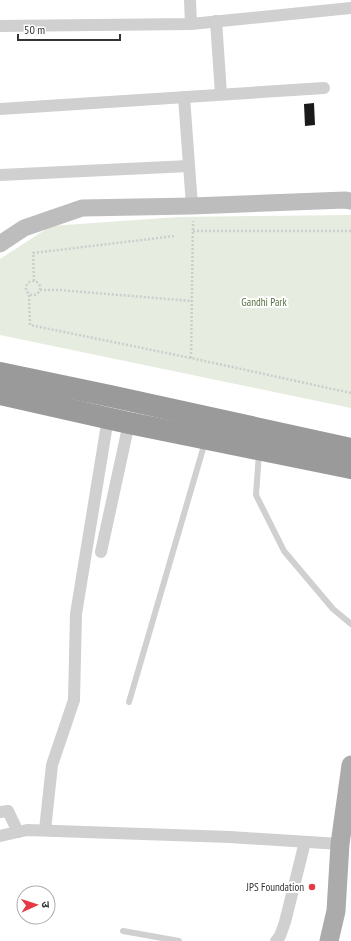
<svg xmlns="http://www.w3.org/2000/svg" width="351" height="941" font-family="'PT Sans Narrow','Noto Sans Devanagari',sans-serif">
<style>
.green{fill:#e6ecdf}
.building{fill:#1a1a1a}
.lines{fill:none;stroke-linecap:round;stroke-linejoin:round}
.path{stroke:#cdcdcd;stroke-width:2.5;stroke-dasharray:2 2;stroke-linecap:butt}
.lane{stroke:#d0d0d0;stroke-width:6}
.street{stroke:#d0d0d0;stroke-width:12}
.secondary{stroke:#bdbdbd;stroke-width:17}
.primary{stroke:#ababab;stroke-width:19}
.highway{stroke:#9a9a9a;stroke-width:22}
.poi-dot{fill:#e63946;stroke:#fff;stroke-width:1.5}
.labels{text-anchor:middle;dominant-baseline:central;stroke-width:4;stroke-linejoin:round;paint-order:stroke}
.park-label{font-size:11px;fill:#56703f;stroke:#fff}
.poi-label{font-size:11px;fill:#333;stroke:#fff;text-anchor:end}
</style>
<rect width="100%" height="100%" fill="#fff"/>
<polygon class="green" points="351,215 351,408 0,335 0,259 51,226 178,217"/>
<polygon class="building" points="314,103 315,125 305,126 304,104"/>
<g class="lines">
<g class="path">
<polyline points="193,231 351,231"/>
<circle cx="33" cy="288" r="7"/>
<polyline points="34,281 33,253 175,236"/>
<polyline points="40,290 59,290 192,301"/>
<polyline points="29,295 30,325 191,358 351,393"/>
<polyline points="191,358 193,221"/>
</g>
<g class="lane">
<polyline points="259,453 256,495 284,551 333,609 351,624"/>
<polyline points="129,702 205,442"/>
<polyline points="123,931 179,941"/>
</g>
<g class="street">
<polyline points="190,0 191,24"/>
<polyline points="216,21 221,94"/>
<polyline points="0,26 191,24 351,8"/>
<polyline points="184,97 192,206"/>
<polyline points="0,109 324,88"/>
<polyline points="0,175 189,166"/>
<polyline points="101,552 129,423"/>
<polyline points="0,812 8,811 18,832"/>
<polyline points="45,830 52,765 74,700 76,614 108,418"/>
<polyline points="0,836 27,830 230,837 340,844"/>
<polyline points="276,941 280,936 285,922 305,842"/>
</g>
<polyline class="secondary" points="0,244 24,228 82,208 192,206 345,200 351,201"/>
<polyline class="primary" points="329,941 336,911 340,844 351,765"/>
<g class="highway">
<polyline points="0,373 110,396 351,449"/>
<polyline points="0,394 129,423 351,468"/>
</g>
</g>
<circle class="poi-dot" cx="312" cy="887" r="4"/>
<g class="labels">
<g class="park-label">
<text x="264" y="302">Gandhi Park</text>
</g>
<g class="poi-label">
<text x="304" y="887">JPS Foundation</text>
</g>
</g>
<g transform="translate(36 905) rotate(87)"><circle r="19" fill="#ffffff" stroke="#adadad"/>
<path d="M0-3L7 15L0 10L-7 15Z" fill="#e63946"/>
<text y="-6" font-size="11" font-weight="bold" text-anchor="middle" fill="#333333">उ</text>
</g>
<path d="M18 34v6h102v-6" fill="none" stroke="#333333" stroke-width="2"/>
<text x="24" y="34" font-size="12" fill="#333333" stroke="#ffffff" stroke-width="3" paint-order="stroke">50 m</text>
</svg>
